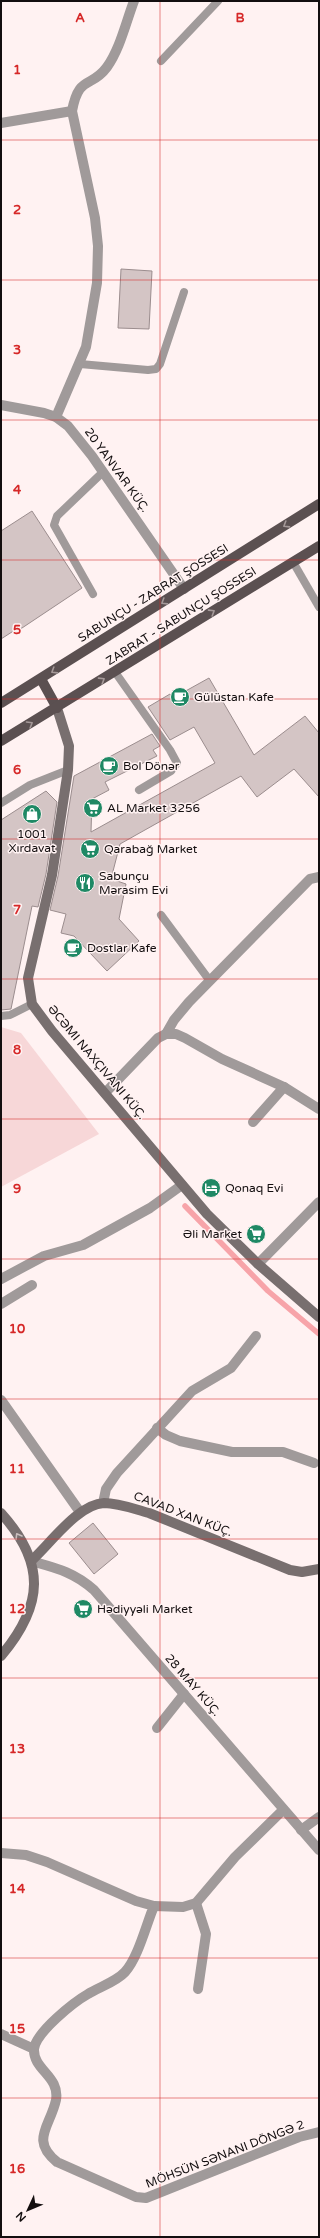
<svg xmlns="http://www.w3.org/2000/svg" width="320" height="2238" font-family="'Varela Round',sans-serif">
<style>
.green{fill:#f7d7d8}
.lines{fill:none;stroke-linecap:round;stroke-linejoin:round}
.stream{stroke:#f7a4a9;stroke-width:5.5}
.building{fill:#d4c5c5;stroke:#9b8d8e}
.lane{stroke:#a09a9a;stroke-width:8}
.street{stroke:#a09a9a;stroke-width:10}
.secondary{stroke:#786f6f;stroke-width:10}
.primary{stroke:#5b5051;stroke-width:10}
.oneway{stroke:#a59999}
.oneway2{stroke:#c9bebe}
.grid{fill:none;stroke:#d62828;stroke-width:1;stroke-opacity:0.55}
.labels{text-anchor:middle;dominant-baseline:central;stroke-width:3;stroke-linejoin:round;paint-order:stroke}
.street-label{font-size:12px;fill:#130e0f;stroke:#fff2f2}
.poi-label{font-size:12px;fill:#130e0f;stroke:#fff2f2;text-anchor:start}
.grid-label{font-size:13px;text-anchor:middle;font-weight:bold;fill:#d62828;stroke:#fff2f2;stroke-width:3;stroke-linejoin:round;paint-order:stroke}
</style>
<rect width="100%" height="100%" fill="#fff2f2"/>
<polygon class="green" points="1,1027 21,1033 99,1134 1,1187"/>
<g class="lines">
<polyline class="stream" points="185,1206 268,1291 319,1334"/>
</g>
<g class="building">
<polygon points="121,269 152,271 149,329 118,328"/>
<polygon points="32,511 82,588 16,632 15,630 1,639 1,531"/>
<polygon points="209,678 254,755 305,716 319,733 319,797 294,769 257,797 241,776 120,844 111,879 126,884 119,919 139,941 107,971 74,936 61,933 66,914 50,910 58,876 74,776 152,734 160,746 153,750 157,756 105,782 109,790 92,799 91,832 215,763 194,727 170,740 148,707 170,694 173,698"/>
<polygon points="46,791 57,802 46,874 38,907 32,906 11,1009 1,1010 1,820"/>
<polygon points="93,1523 118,1554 94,1574 69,1543"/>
</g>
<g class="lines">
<g class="lane">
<polyline points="161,61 218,1"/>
<polyline points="80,364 148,370 156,369 160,364 184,292"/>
<polyline points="293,562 319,607"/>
<polyline points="93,594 54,525 57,516 103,472"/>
<polyline points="115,672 170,750 177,763 171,771 139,790"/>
<polyline points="1,803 30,785 68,770"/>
<polyline points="161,915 210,981"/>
<polyline points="1,1016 10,1015 32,1004"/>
</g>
<g class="street">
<polyline points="1,123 72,111"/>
<polyline points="1,405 44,413 56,417 68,426 92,456 184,589"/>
<path d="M 56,417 L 86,347 L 97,283 L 98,246 L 95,218 L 72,111 C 79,74 91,89 107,67 C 120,49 126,22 134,1"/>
<polyline points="166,1034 174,1020 189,1002 310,879 319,877"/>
<polyline points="105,1093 158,1038 166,1034 176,1034 185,1038 222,1059 284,1087 319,1109"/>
<polyline points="253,1122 284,1087"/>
<polyline points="258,1264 319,1202"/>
<polyline points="1,1279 44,1256 83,1245 150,1208 182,1185"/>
<polyline points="1,1304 32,1285"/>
<polyline points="1,1400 80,1512"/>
<polyline points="157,1428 166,1435 180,1441 232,1452 283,1452 314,1463"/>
<polyline points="103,1503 106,1489 117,1473 192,1391 231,1368 256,1336"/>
<path d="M 31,1561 C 56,1568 74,1572 94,1590 L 319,1850"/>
<polyline points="157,1728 184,1694"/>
<polyline points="301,1830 319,1817"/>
<path d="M 1,1853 L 26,1855 L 47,1862 L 136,1901 L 154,1906 C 146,1925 138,1958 125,1972 C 116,1982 99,1987 88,1994 C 74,2002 36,2032 34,2049 C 33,2070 60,2076 56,2100 C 50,2127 30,2140 57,2162 L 136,2197 L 146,2198 L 299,2137 L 319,2132"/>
<polyline points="196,1903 206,1934 198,1989"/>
<polyline points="154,1906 183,1907 196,1903 235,1857 283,1810"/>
<polyline points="1,2034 34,2049"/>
</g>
<g class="secondary">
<polyline points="57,708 69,746 68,770 52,875 28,978 32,1004 52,1031 207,1214 258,1264 319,1317"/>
<path d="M 1,1513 C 46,1563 44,1605 1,1656"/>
<path d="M 31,1561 C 50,1544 78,1504 104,1503 C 119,1503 134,1509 149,1513 L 290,1570 L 302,1572 L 319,1569"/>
</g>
<g class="primary">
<polyline points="41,679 57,708"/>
<polyline points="1,703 319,504"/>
<polyline points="1,741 319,546"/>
</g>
</g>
<defs><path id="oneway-chevron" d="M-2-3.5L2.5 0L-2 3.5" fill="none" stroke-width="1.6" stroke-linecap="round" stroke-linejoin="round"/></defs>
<g class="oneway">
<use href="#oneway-chevron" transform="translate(286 525) rotate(148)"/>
<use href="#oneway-chevron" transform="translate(164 602) rotate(148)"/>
<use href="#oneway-chevron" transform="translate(212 612) rotate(-32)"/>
<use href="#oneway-chevron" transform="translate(54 671) rotate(148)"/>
<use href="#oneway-chevron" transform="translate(102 680) rotate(-32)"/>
<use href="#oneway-chevron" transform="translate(30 724) rotate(-31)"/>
</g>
<use class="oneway2" href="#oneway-chevron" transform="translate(18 1536) rotate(-121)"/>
<path class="grid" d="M 160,1 L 160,2237M 1,140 L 319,140M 1,280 L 319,280M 1,420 L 319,420M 1,560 L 319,560M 1,699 L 319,699M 1,839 L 319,839M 1,979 L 319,979M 1,1119 L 319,1119M 1,1259 L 319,1259M 1,1399 L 319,1399M 1,1539 L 319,1539M 1,1678 L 319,1678M 1,1818 L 319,1818M 1,1958 L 319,1958M 1,2098 L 319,2098"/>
<defs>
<g id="cafe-disc" transform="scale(1)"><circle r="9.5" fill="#1f8965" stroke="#fff2f2"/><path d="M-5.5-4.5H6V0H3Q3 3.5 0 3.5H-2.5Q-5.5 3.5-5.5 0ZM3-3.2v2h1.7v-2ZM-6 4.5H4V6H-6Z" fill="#fff"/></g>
<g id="supermarket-disc" transform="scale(1)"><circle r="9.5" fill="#1f8965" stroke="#fff2f2"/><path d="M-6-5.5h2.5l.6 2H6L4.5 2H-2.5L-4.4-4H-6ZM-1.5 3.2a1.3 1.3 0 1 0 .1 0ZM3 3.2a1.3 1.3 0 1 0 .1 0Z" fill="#fff"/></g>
<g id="shop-disc" transform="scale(1)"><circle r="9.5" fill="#1f8965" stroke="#fff2f2"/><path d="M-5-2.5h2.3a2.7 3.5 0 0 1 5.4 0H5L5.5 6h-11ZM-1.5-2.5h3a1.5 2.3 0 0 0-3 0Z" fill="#fff"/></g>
<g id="restaurant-disc" transform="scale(1)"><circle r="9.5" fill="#1f8965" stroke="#fff2f2"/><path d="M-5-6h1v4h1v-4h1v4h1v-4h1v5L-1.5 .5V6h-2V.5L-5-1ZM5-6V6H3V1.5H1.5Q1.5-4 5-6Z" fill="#fff"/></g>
<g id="hotel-disc" transform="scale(1)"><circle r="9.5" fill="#1f8965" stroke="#fff2f2"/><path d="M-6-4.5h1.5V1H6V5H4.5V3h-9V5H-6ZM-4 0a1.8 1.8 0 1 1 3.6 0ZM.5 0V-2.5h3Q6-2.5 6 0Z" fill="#fff"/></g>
</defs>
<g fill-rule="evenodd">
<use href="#cafe-disc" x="180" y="697"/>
<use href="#cafe-disc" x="109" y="766"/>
<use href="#supermarket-disc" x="93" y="808"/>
<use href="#shop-disc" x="32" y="814"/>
<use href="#supermarket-disc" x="90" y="849"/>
<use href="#restaurant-disc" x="85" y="883"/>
<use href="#cafe-disc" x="73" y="948"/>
<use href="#hotel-disc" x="211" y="1188"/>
<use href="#supermarket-disc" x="256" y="1234"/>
<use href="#supermarket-disc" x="83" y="1609"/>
</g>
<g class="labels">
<g class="street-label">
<text transform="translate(117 470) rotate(54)">20 YANVAR KÜÇ.</text>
<text transform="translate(153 593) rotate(-32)">SABUNÇU - ZABRAT ŞOSSESI</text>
<text transform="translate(181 616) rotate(-32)">ZABRAT - SABUNÇU ŞOSSESI</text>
<text transform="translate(97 1062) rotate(50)">ƏCƏMI NAXÇIVANI KÜÇ.</text>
<text transform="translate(183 1514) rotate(21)">CAVAD XAN KÜÇ.</text>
<text transform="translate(193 1685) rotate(49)">28 MAY KÜÇ.</text>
<text transform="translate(225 2154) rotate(-21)">MÖHSÜN SƏNANI DÖNGƏ 2</text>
</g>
<g class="poi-label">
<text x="194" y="697">Gülüstan Kafe</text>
<text x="123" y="766">Bol Dönər</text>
<text x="107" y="808">AL Market 3256</text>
<text x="32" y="834" text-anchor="middle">1001<tspan x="32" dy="14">Xırdavat</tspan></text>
<text x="104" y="849">Qarabağ Market</text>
<text x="99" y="876">Sabunçu<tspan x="99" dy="14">Mərasim Evi</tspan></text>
<text x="87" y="948">Dostlar Kafe</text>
<text x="225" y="1188">Qonaq Evi</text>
<text x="242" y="1234" text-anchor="end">Əli Market</text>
<text x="97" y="1609">Hədiyyəli Market</text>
</g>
</g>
<g class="grid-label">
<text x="80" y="22">A</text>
<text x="240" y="22">B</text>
<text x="17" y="74">1</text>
<text x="17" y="214">2</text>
<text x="17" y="354">3</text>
<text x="17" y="494">4</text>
<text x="17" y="634">5</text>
<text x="17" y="774">6</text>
<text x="17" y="914">7</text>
<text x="17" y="1054">8</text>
<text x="17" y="1193">9</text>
<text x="17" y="1333">10</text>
<text x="17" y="1473">11</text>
<text x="17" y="1613">12</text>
<text x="17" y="1753">13</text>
<text x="17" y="1893">14</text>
<text x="17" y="2033">15</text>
<text x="17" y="2173">16</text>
</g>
<rect width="320" height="2238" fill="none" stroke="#130e0f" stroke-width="4"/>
<g transform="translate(28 2210) rotate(226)" stroke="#fff2f2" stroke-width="3" paint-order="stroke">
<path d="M0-3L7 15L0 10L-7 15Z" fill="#130e0f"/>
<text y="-6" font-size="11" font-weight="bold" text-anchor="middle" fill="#130e0f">N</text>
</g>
</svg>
